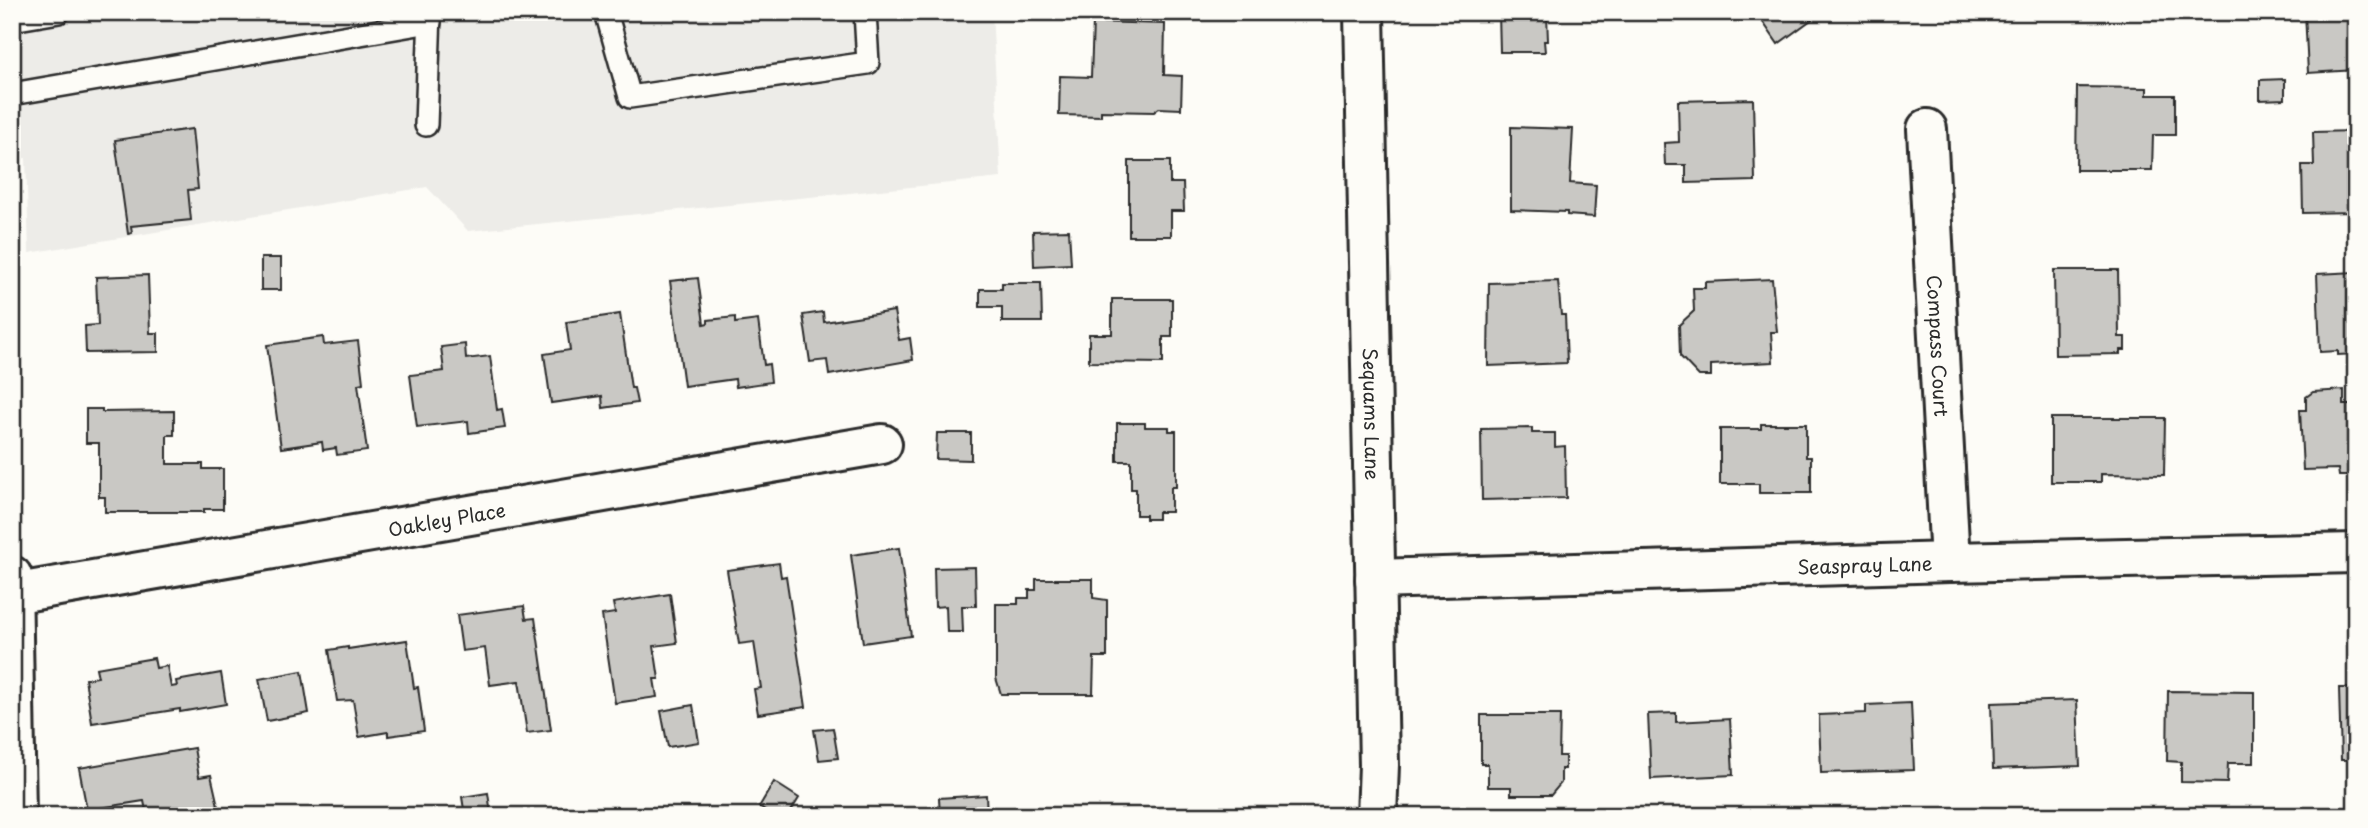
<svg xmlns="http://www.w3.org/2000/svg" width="2368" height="828" font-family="'Playpen Sans',sans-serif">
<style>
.built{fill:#edece8}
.building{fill:#c9c8c4;stroke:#2b2b2b;stroke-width:2}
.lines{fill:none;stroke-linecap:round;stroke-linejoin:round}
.lane-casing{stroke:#2b2b2b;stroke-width:26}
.street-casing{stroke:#2b2b2b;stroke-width:44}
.lane{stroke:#fdfcf7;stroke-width:21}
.street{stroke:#fdfcf7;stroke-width:38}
.labels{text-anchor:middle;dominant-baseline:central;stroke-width:7;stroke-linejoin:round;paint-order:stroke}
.street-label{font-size:19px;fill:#2b2b2b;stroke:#fdfcf7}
</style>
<rect width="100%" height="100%" fill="#fdfcf7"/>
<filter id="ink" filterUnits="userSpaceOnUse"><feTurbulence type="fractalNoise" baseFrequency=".0143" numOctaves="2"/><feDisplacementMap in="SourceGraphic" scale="14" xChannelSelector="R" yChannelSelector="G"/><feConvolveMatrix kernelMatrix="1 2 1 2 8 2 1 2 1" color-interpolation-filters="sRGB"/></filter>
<g filter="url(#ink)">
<polygon class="built" points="12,12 992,12 1001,178 468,231 427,187 29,253 26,158 12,160"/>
<g class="building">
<polygon points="1499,12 1545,12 1545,15 1547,15 1548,41 1544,41 1545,52 1500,52"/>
<polygon points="1756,12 1822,12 1778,44"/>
<polygon points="2305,12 2356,12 2356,70 2308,73"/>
<polygon points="1093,22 1165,24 1164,75 1182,76 1181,109 1159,108 1154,112 1101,111 1101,116 1059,115 1060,76 1091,77"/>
<polygon points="2285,79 2285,99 2260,100 2260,80"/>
<polygon points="2077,87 2147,88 2147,95 2175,95 2175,135 2153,135 2152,170 2076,170"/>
<polygon points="1753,99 1755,181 1686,183 1686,165 1665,165 1664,143 1679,142 1678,101"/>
<polygon points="1511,127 1573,129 1570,183 1596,185 1594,217 1567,215 1567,212 1511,210"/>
<polygon points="192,129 198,189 188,190 191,220 131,226 132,233 128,234 115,140"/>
<polygon points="2356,131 2356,212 2303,213 2302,165 2314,165 2313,132"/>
<polygon points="1129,161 1170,161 1170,183 1183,183 1184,211 1171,211 1171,236 1129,236"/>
<polygon points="1069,230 1071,264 1034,266 1033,231"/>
<rect x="261" y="258" width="20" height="32"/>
<polygon points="2054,270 2118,270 2119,337 2125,337 2125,350 2120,350 2120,354 2055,355"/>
<polygon points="2356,272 2356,354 2338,355 2338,351 2320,352 2317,274"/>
<polygon points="148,275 150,333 158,333 158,352 86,353 85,326 98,325 96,277"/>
<polygon points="698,278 704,324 708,323 708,320 735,317 735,323 758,320 764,365 769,364 771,382 736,387 735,379 684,386 670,281"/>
<polygon points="1772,279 1777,332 1771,332 1773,362 1711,365 1711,376 1699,376 1680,356 1679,325 1694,311 1693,288 1705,288 1705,282"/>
<polygon points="1558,281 1561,315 1565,315 1567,363 1488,366 1489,283"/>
<polygon points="1002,283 1041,283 1042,322 1002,322 1002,307 980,307 980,289 1002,289"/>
<polygon points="1112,299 1172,299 1172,337 1163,337 1163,363 1089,362 1089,334 1112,334"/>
<polygon points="894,311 899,340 910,338 913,360 829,375 827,360 810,362 803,315 823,312 824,322"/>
<polygon points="620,314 631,388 634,388 637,403 603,408 602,396 551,403 544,354 570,350 566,322"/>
<polygon points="323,337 324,345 358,341 363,383 358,384 367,451 337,455 336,448 323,450 322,442 281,448 267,345"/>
<polygon points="465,344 466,359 490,356 497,410 502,409 505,428 469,433 468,421 417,427 410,375 444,371 441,347"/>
<polygon points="2344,390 2344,405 2356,405 2356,476 2339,476 2338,469 2303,470 2300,410 2306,410 2306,397 2313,392"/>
<polygon points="86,409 102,409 102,412 174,411 174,435 167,435 167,464 203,464 203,469 223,469 223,509 204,509 204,512 105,512 105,497 99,497 99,443 86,443"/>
<polygon points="2051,418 2165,418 2164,475 2101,474 2101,482 2051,482"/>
<polygon points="1117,423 1145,423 1145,427 1169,427 1169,431 1176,431 1176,487 1171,487 1171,512 1158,512 1158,519 1146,519 1146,515 1136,515 1136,489 1131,489 1131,461 1117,461"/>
<polygon points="1761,424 1806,424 1806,457 1811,457 1811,493 1759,493 1759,484 1720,484 1720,429 1761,429"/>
<polygon points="1532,428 1532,433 1555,433 1555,447 1565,446 1566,498 1482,500 1481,429"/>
<polygon points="937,433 971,433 971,460 936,459"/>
<polygon points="899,548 911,636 863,643 851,555"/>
<polygon points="779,563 781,577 786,576 806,707 758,714 754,689 761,688 754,642 739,644 727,570"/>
<polygon points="975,567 976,606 962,606 963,632 947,632 946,606 935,607 934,568"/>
<polygon points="1036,579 1093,579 1093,598 1107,600 1107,657 1094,657 1093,694 1001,694 996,678 996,604 1018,604 1018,598 1029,598 1029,590 1036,590"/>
<polygon points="670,594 677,643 654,646 659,679 654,679 657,697 615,703 602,615 615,613 613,603"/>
<polygon points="524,606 526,619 535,618 551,730 527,733 519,681 490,685 485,648 462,651 457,615"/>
<polygon points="407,640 414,688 418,687 424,731 388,736 388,732 359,737 353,700 337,701 329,650 348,647 348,649"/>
<polygon points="154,658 156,668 167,666 171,687 177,686 176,681 221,673 226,704 180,712 180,709 92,723 85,679 98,677 96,668"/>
<polygon points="302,671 309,713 267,721 259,679"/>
<polygon points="2339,688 2356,688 2356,760 2341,760"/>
<polygon points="2168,691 2254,692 2254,763 2228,763 2227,783 2181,782 2181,762 2167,761"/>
<polygon points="2077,700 2080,766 1993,769 1991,703"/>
<polygon points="1911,703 1914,770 1821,773 1819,715 1866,713 1866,705"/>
<polygon points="693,705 699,742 668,747 661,711"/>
<polygon points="1676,713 1676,722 1730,719 1733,775 1651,779 1648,714"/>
<polygon points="1481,715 1560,715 1559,756 1565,756 1565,769 1561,769 1561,783 1551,795 1511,795 1511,787 1488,787 1488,764 1481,764"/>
<polygon points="833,728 838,758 819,760 814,730"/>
<polygon points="194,748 199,777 211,775 219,810 192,816 147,816 144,801 87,810 79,768"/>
<polygon points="774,782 799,798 788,816 773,816 759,807"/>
<polygon points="488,793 491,814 465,816 462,797"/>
<polygon points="986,795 987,816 940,816 939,798"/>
</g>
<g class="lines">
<g class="lane-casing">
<g id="lane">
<polyline points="606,12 630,97 868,63 865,12"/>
<polyline points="12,20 59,12"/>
<polyline points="12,94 430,22"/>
<polyline points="426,125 430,12"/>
</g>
</g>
<g class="street-casing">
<g id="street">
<path id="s1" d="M 1364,12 L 1379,765 L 1377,816"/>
<path id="s2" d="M 1927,129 L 1950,562"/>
<polyline points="12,576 16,816"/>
<path id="s3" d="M 1375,579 L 1950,562 L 2356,553"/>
<path id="s4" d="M 12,594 L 882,444"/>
</g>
</g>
<use href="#lane" class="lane"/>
<use href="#street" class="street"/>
</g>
</g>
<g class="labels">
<g class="street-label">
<text stroke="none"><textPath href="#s2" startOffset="217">Compass Court</textPath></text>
<text stroke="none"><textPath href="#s1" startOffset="402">Sequams Lane</textPath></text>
<text stroke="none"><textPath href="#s4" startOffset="441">Oakley Place</textPath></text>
<text stroke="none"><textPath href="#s3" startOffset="490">Seaspray Lane</textPath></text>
</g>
</g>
<rect width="2368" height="828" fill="none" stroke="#fdfcf7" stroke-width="42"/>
<rect x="21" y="21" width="2326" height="786" fill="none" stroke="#2b2b2b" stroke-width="2.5" filter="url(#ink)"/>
</svg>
